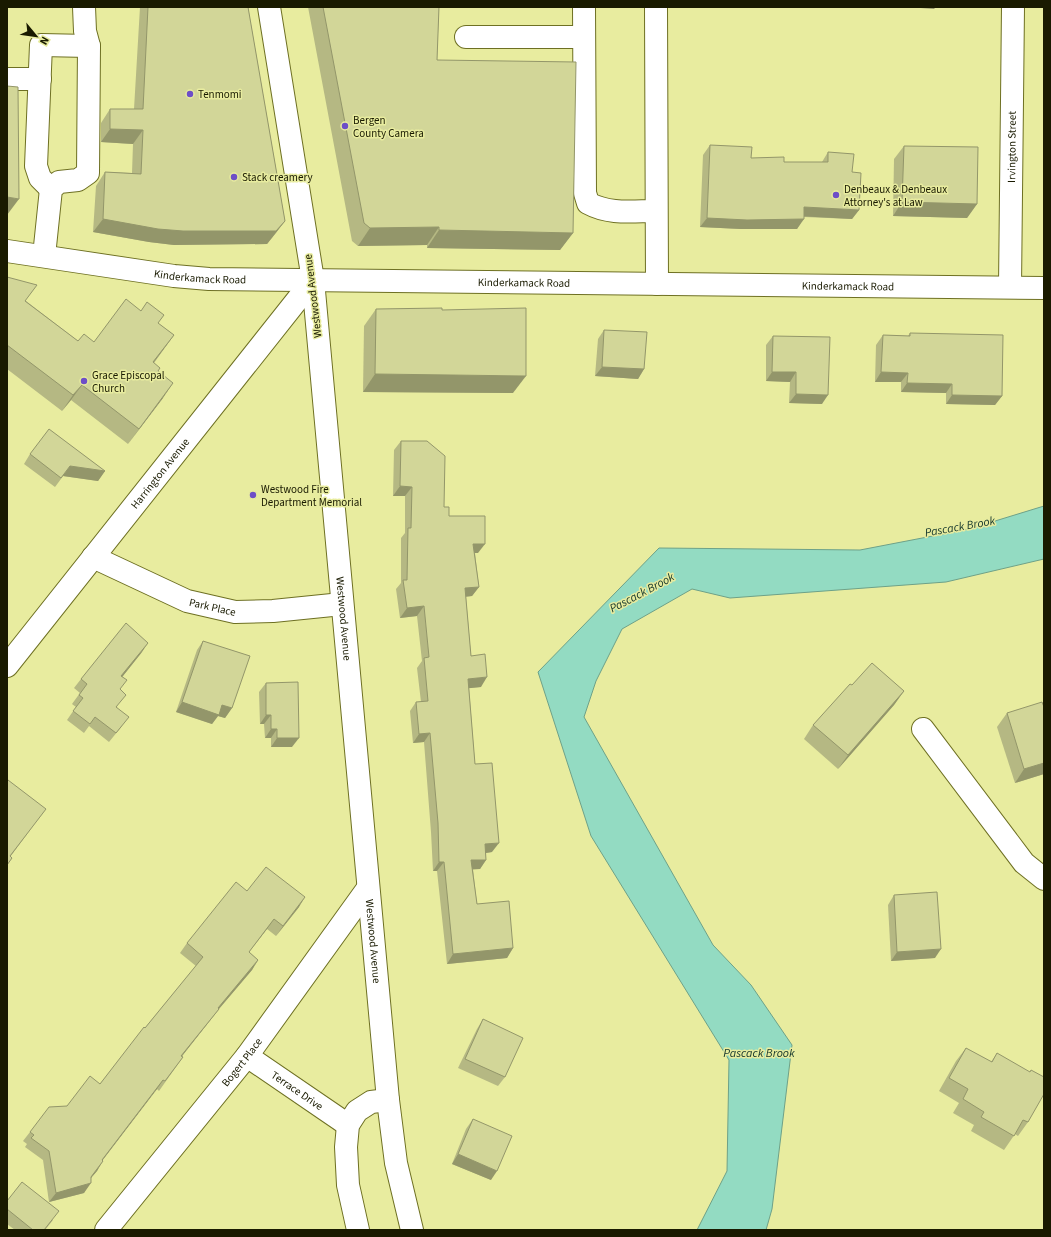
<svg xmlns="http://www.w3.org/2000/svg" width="1051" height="1237" font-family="'Source Sans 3',sans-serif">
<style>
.water{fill:#93dbc2;stroke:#6ea188}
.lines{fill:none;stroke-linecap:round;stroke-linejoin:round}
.minor-casing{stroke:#6e7023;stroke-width:24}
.major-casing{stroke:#6e7023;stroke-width:24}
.minor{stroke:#fff;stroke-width:22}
.major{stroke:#fff;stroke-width:22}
.wall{fill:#b5b883}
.shaded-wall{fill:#93966a}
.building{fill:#d2d698;stroke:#93966a}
.poi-dot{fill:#6d4ec7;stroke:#e8ec9f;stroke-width:1.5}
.labels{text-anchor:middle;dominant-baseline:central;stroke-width:3;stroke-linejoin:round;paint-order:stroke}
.poi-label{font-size:11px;fill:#191a00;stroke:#e8ec9f;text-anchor:start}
.street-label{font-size:11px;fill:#191a00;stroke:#e8ec9f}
.water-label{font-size:12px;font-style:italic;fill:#14362c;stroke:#e8ec9f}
</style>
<rect width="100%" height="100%" fill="#e8ec9f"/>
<polygon class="water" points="1044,506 1044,559 946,582 730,598 692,589 622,629 596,681 584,717 713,945 751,985 792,1045 772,1209 766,1230 697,1230 727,1171 729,1060 591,836 538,672 659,548 860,550 969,529"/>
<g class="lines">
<g class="minor-casing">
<g id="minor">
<path d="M 584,7 L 585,193 L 588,203 C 610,215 633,211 656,211"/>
<polyline points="656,7 657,284"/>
<polyline points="466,37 584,37"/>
<polyline points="7,79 40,79"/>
<polyline points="51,189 40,178 36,166 41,45 89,46"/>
<polyline points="44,256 51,189 59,182 78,180 88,173 89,46 85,31 84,7"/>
<path id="s1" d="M 313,280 L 388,1100 L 396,1163 L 412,1230"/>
<path id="s2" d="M 1010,287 L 1013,7"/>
<path id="s3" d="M 93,557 L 187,601 L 235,612 L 273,611 L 342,604"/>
<path id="s4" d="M 7,666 L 313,280"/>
<polyline points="923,729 1024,863 1044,879"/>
<path id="s5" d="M 247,1056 L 348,1125"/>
<path id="s6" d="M 106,1230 L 247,1056 L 368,888"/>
<polyline points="358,1230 348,1185 346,1147 348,1125 357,1111 371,1102 388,1100"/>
</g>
</g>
<g class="major-casing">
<g id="major">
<polyline points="269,7 313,280"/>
<path id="s7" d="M 7,251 L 174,276 L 209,279 L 1044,288"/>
</g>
</g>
<use href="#minor" class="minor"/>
<use href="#major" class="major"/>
</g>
<g class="wall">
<polygon points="140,7 248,7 285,221 275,234 267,244 174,245 149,242 93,232 96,186 105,172 132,173 133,144 101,142 101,123 110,109 134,109"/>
<polygon points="308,7 439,7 437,60 573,233 560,250 427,248 427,245 358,246 352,241"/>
<polygon points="710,145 751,158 784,162 822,162 828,152 852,172 859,210 852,219 804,217 797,229 741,229 700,227 703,155"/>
<polygon points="904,146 977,204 967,218 893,216 894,159"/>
<polygon points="7,277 26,301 78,341 94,342 159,324 174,335 154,363 158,371 163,398 128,444 71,400 62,411 7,369"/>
<polygon points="376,309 442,310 513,393 363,392 364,326"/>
<polygon points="604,330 644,369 638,379 595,376 598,339"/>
<polygon points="910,333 1002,396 995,405 946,404 946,393 901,392 901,382 875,382 876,345 883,335 908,336"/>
<polygon points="773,336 822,404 789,403 790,382 766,381 766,345"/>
<polygon points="401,441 444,507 449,516 478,553 475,553 479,587 472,596 466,597 471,656 481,687 469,688 475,764 492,852 486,853 486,860 480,869 473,869 477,904 513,948 507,958 447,964 437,871 433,871 431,832 424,742 413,743 410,711 416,702 421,702 417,668 422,661 417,616 400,618 396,589 401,583 401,538 405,533 405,496 393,496 394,450"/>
<polygon points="30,454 105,471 98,481 63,476 55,487 24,464"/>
<polygon points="203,641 232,708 225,718 218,716 212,724 176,712 197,650"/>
<polygon points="142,652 122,677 117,707 122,726 109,742 89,726 84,733 67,720 76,707 72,704 80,693 74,688 81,679"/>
<polygon points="266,683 292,747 271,747 271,738 265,738 264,724 260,724 259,692"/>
<polygon points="852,685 904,691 894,705 838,769 804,739 813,725"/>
<polygon points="1044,707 1044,774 1015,783 997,727 1007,713"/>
<polygon points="247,891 299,907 276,936 267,929 249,952 258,960 252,970 219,1009 212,1018 182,1056 183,1057 159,1091 157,1089 102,1161 97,1171 91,1178 84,1193 49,1202 43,1160 25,1147 27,1144 23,1141 30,1132 67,1106 100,1084 145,1028 196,966 180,953 187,943"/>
<polygon points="894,895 935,958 891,961 888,905"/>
<polygon points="483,1019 505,1077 498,1086 458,1068 477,1029"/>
<polygon points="966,1048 991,1062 997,1053 1028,1122 1018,1136 1015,1134 1004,1150 971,1131 974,1125 953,1113 959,1103 939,1091 956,1061"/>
<polygon points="473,1119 491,1180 452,1164 466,1129"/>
<polygon points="7,1201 53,1220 45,1230 15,1230 7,1224"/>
</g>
<g class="shaded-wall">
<polygon points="907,7 936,7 934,9"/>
<polygon points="110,129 143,130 133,144 101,142"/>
<polygon points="7,197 19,199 7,215"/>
<polygon points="902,202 977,204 967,218 893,216"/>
<polygon points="804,207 859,210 852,219 797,216"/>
<polygon points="707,218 804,219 797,229 741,229 700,227"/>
<polygon points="103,219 285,221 275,234 267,244 174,245 149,242 93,232"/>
<polygon points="439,227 427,245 358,246 370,228"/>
<polygon points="439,230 573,233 560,250 427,248"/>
<polygon points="174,335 163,350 142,378 153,362"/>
<polygon points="602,367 644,369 638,379 595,376"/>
<polygon points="772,372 796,372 790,382 766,381"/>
<polygon points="881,372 908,373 901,382 875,382"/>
<polygon points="375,374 526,376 513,393 363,392"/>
<polygon points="173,383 163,398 128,444 139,429"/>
<polygon points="907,383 952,384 946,393 901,392"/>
<polygon points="82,385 71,400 62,411 73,395"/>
<polygon points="796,394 828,395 822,404 789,403"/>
<polygon points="952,395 1002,396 995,405 946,404"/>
<polygon points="70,466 105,471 98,481 63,476 55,487"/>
<polygon points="400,486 412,487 405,496 393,496"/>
<polygon points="473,544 485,544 478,553 467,553"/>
<polygon points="479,587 472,596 459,597 465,588"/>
<polygon points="424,606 417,616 400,618 407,608"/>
<polygon points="148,643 142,652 115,686 121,676"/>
<polygon points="487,677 481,687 461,689 468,679"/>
<polygon points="904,691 894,705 838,769 848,755"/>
<polygon points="182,702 222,705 232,708 225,718 218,716 212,724 176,712"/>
<polygon points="266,715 271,715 264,724 260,724"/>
<polygon points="271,729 277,729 271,738 265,738"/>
<polygon points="430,733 424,742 413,743 419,734"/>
<polygon points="277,738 299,738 292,747 271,747"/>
<polygon points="1044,763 1044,774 1015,783 1024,769"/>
<polygon points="46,809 39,818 7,861 7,860"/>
<polygon points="499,843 492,852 479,854 485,844"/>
<polygon points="471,860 486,860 480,869 465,870"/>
<polygon points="439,862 444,862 437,871 433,871"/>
<polygon points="305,897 299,907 276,936 283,926"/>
<polygon points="274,919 267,929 242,961 249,952"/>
<polygon points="513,948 507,958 447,964 453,954"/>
<polygon points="941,949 935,958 891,961 897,952"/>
<polygon points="258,960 252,970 212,1017 218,1008"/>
<polygon points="219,1009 212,1018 175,1065 181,1056"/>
<polygon points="163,1080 157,1089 95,1170 102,1160"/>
<polygon points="458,1154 497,1171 491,1180 452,1164"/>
<polygon points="103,1161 97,1171 85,1185 91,1183 84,1193 49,1202 56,1193 91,1177"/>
</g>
<g class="building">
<polygon points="148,7 248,7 285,221 276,231 183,231 158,229 103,219 105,172 141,174 143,130 110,129 110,109 143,109"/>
<polygon points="323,7 439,7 437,60 576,62 573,233 439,230 439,227 370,228 364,223"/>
<polygon points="7,86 18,87 19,199 7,197"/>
<polygon points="710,145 752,147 751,158 784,157 784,162 828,162 828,152 854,154 852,172 861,173 859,210 804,207 804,219 747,220 707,218"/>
<polygon points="904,146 978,147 977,204 902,202"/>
<polygon points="7,277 37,285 25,301 78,341 84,334 94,342 126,299 141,311 147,302 164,315 158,323 174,335 153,362 160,368 158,371 173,383 139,429 82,385 73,395 7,345"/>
<polygon points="442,308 442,310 526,308 526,376 375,374 376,309"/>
<polygon points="604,330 647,332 644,369 602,367"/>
<polygon points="910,333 1003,335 1002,396 952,395 952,384 907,383 908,373 881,372 883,335 910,336"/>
<polygon points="773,336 830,337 828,395 796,394 796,372 772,372"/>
<polygon points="49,429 105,471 70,466 61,478 30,454"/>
<polygon points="401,441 427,441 445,456 444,507 449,507 449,516 485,516 485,544 473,544 479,587 465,588 471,656 485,654 487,677 468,679 475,764 492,763 499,843 485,844 486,860 471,860 477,904 509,901 513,948 453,954 444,862 439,862 438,823 430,733 419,734 416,702 428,701 424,658 429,657 424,606 407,608 403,580 407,580 408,528 411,528 412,487 400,486"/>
<polygon points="126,623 148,643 121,676 127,680 120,689 126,695 116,707 129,717 116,733 95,717 90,724 73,711 83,698 79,695 87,684 81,679"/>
<polygon points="203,641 250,656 232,708 222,705 219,715 182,702"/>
<polygon points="872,663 904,691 848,755 813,725 850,684 852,685"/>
<polygon points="298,682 299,738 277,738 277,729 271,729 271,715 266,715 266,683"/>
<polygon points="1042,702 1044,707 1044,763 1024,769 1007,713"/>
<polygon points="8,780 46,809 10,856 12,858 7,865 7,782"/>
<polygon points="266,867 305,897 283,926 274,919 249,952 258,960 218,1008 219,1009 181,1056 183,1057 165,1081 163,1080 102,1160 103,1161 91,1177 91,1183 56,1193 49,1151 31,1138 34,1135 30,1132 49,1107 67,1106 90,1076 100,1084 144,1027 145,1028 203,957 187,943 236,882 247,891"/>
<polygon points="937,892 941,949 897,952 894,895"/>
<polygon points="483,1019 523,1038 505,1077 465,1059"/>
<polygon points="966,1048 992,1062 997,1053 1030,1072 1031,1070 1044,1077 1044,1094 1028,1122 1023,1120 1014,1136 981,1117 984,1112 963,1099 968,1089 949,1078"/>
<polygon points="473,1119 512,1136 497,1171 458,1154"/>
<polygon points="22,1182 59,1211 44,1230 33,1230 7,1209 7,1201"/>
</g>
<g class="poi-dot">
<circle cx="190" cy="94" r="4"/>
<circle cx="345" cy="126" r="4"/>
<circle cx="234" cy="177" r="4"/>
<circle cx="836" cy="195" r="4"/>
<circle cx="84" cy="381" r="4"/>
<circle cx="253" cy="495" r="4"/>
</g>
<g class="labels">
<g class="poi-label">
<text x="198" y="94">Tenmomi</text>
<text x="353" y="120">Bergen<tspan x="353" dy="13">County Camera</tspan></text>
<text x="242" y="177">Stack creamery</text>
<text x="844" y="189">Denbeaux &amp; Denbeaux<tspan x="844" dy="13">Attorney's at Law</tspan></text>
<text x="92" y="375">Grace Episcopal<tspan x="92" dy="13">Church</tspan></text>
<text x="261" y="489">Westwood Fire<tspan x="261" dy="13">Department Memorial</tspan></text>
</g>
<g class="street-label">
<text stroke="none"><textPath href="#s2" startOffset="140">Irvington Street</textPath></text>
<text stroke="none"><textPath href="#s7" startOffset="195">Kinderkamack Road</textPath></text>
<text stroke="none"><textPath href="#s7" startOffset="519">Kinderkamack Road</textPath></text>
<text stroke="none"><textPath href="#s7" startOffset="843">Kinderkamack Road</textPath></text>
<text transform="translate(313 296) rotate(-97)">Westwood Avenue</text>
<text stroke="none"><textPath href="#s4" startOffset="246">Harrington Avenue</textPath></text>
<text stroke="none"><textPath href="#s3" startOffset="130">Park Place</textPath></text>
<text stroke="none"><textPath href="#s1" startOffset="340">Westwood Avenue</textPath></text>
<text stroke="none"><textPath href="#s1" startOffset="664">Westwood Avenue</textPath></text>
<text stroke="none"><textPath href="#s6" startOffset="216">Bogert Place</textPath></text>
<text stroke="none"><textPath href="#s5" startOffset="61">Terrace Drive</textPath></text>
</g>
<g class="water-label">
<text transform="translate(960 527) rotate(-10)">Pascack Brook</text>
<text transform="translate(642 593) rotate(-28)">Pascack Brook</text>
<text x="759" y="1053">Pascack Brook</text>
</g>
</g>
<rect width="1051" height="1237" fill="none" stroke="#191a00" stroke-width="16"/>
<g transform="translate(36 36) rotate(119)" stroke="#e8ec9f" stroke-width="3" paint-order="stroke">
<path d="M0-3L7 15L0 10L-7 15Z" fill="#191a00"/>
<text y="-6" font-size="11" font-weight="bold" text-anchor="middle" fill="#191a00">N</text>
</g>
</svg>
